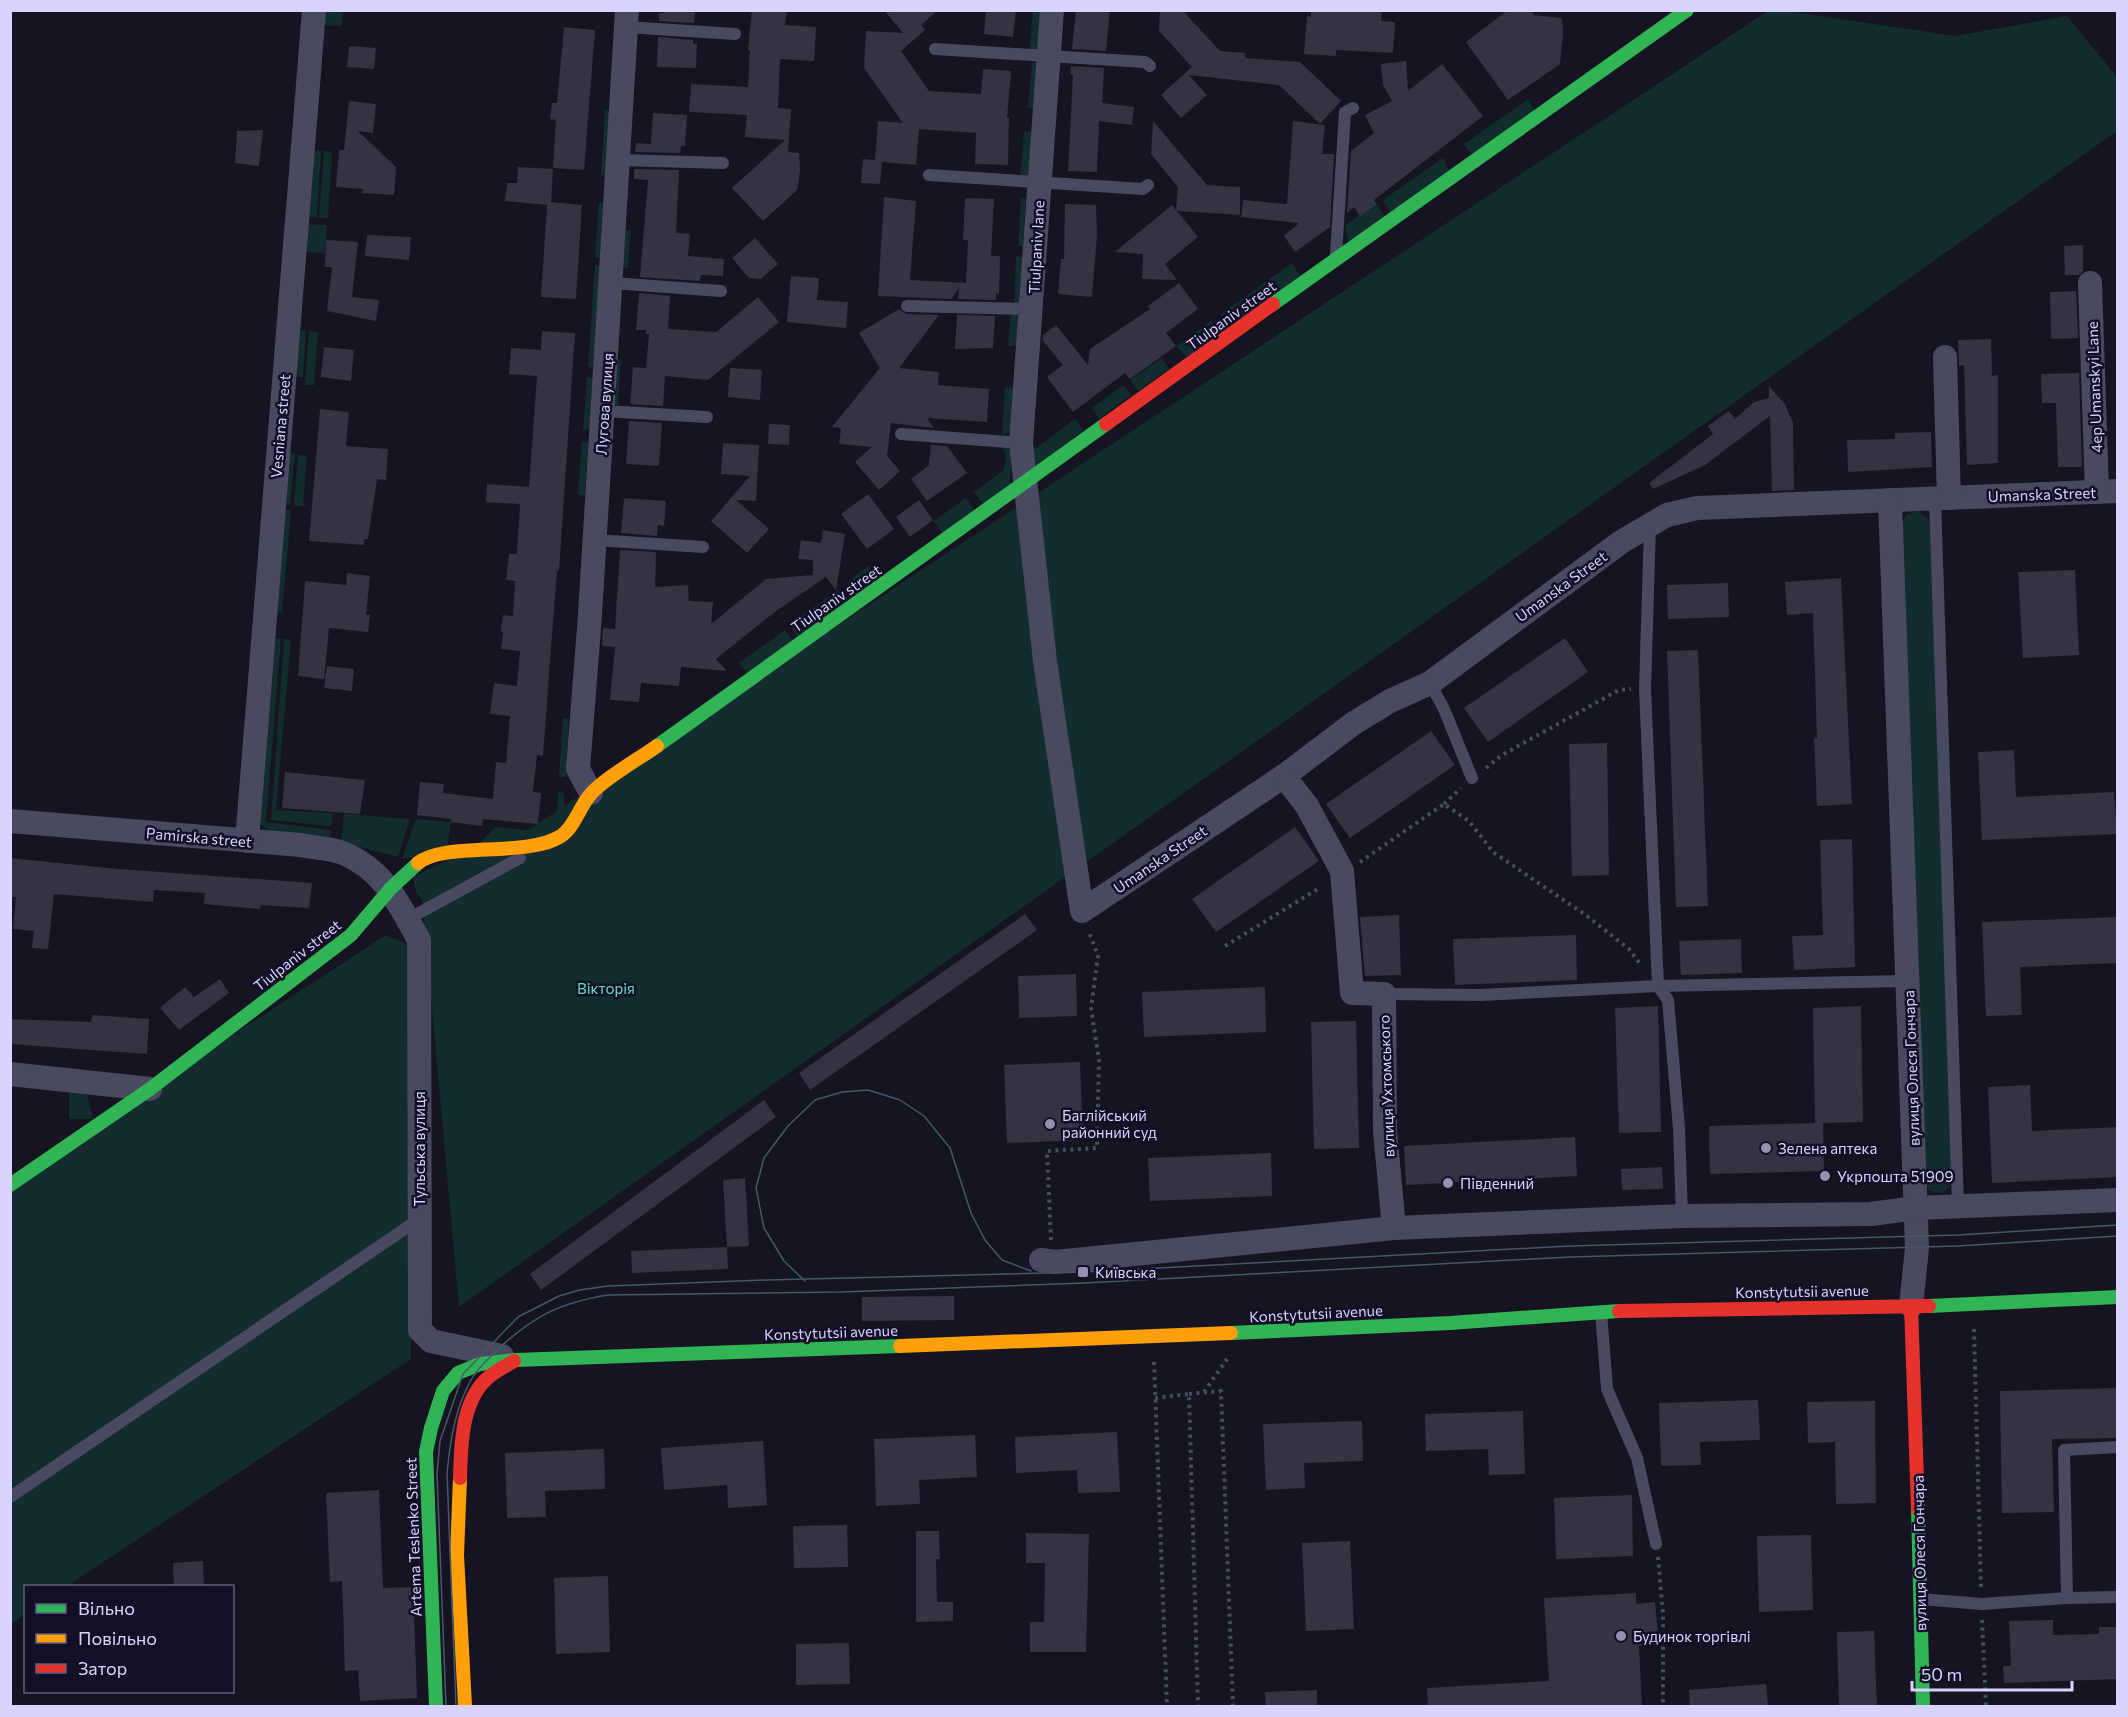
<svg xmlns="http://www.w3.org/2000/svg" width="2128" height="1717" font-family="Commissioner,sans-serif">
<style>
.green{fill:#132c2d}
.building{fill:#343243}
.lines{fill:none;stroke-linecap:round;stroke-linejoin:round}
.path{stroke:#44505f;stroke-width:4;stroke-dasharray:3 4.5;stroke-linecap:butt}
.lane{stroke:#4a4962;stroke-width:12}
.street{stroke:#4a4962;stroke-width:24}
.fast{stroke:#30b455;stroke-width:14}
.slow{stroke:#ff9f0a;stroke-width:14}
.jam{stroke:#e5322d;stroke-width:14}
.tram{stroke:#43596b;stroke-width:1.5}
.poi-dot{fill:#9591b1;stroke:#130f26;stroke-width:2}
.labels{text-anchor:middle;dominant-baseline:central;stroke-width:5;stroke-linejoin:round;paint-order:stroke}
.street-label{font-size:15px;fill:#d9d4ff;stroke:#130f26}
.park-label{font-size:15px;fill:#5fe0c0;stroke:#130f26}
.poi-label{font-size:15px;fill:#d9d4ff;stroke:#130f26;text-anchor:start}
</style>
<rect width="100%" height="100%" fill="#161421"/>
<g class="green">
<polygon points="324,11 343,11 342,26 322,25"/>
<polygon points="1033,11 1044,11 1039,53 1029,52"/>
<polygon points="1768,11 1786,11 1955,36 2067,16 2117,77 2117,131 459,1307 422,899 416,893 413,877 478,845 495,827 528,830 557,811 558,792 564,793 564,806"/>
<polygon points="1032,63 1037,63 1034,109 1028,108"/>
<polygon points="1528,99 1536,112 1473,157 1464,144"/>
<polygon points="605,110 610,110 605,176 601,175"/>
<polygon points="1024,131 1032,132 1028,177 1020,177"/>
<polygon points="313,150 321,151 317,218 309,217"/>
<polygon points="324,151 332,152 328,218 319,218"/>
<polygon points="1443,158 1451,174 1392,215 1383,200"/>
<polygon points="1021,198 1026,198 1023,246 1018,246"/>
<polygon points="599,202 603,203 600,258 595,257"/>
<polygon points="1377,204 1386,218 1349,245 1345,225"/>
<polygon points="308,224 327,225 325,253 306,252"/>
<polygon points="619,230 631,230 628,268 617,267"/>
<polygon points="1016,256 1023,257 1021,303 1014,303"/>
<polygon points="1292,263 1300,276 1231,326 1221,314"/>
<polygon points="595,265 600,266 595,368 588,367"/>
<polygon points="1011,312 1018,315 1018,346 1008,346"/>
<polygon points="1211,321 1220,332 1187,357 1176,346"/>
<polygon points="299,331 306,331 303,377 295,377"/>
<polygon points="309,331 318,332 314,385 305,385"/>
<polygon points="1162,358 1169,369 1138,391 1130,380"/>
<polygon points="621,359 618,406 613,405 613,362"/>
<polygon points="587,377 593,378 590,428 583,430"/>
<polygon points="1123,385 1131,395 1099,419 1092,408"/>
<polygon points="1005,387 1018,388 1011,431 1002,436"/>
<polygon points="1075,419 1083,430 1036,467 1032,451"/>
<polygon points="582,441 588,443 585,496 578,495"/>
<polygon points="1002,447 1008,448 1012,453 1010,484 983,504 974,492 1004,470 1006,455"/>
<polygon points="288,452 295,453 290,505 283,505"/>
<polygon points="298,455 307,456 303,506 294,506"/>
<polygon points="966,498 975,511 943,534 934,521"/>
<polygon points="282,509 291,510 282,612 273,612"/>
<polygon points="1918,511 1928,519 1930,525 1952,1179 1951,1185 1942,1193 1930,1191 1926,1186 1901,526 1906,515"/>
<polygon points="869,566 879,580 857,596 847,581"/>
<polygon points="838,590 847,602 798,637 789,625"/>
<polygon points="785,630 793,641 747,674 739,663"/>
<path d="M 272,638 L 281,639 L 266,822 L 331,830 L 330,838 C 309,836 268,839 257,819 Z"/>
<polygon points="284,639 291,640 276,810 333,813 331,826 271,820"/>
<polygon points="563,718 569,719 566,777 559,777"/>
<polygon points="344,814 410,819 398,857 341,842"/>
<polygon points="416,819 451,822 447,849 402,859"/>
<polygon points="386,935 407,944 413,1222 411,1359 67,1586 26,1586 25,1614 11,1624 10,1192 176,1072"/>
<polygon points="69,1086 85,1086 93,1119 69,1119"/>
</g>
<g class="building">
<polygon points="664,10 695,10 694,23 659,21 659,13 664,13"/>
<polygon points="752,10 787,10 785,25 816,27 814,61 780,59 778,108 791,109 788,152 799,153 800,170 797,190 763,221 732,188 785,140 745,137 747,115 689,112 691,84 748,87 750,50 748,50"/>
<polygon points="884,10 938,10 921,25 925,30 901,51 929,91 981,94 983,69 1011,71 1007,118 1009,118 1008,165 975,164 976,133 919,129 916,165 882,162 880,184 861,183 863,159 875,160 878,121 903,123 864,68 866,31 903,33"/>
<polygon points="986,10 1016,10 1013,37 984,34"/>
<polygon points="1076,10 1110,10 1106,51 1072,49"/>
<polygon points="1160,10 1182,10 1220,51 1245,53 1245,58 1300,62 1341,101 1320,124 1279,85 1189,75 1207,95 1181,118 1161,95 1192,67 1159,31"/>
<polygon points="1311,10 1382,10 1381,21 1395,22 1393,53 1336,50 1336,56 1304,54 1307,16 1311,17"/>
<polygon points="1508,10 1533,10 1533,15 1562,18 1563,31 1560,64 1508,100 1466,42"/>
<polygon points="564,27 595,30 584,170 553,168 556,120 550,119 552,103 557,103"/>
<polygon points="658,37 693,40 693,44 697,44 696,68 657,67"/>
<polygon points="349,46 376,48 374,69 347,67"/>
<polygon points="1406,61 1408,91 1442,64 1483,116 1374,200 1377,204 1360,216 1354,207 1347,213 1351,151 1374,133 1365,115 1392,101 1383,85 1381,64"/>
<polygon points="1071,66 1104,68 1102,103 1134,107 1132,125 1099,121 1097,172 1068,171 1073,75 1070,74"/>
<polygon points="349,101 376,104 373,133 358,131 396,167 394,195 362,193 363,189 336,187 339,150 344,150"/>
<polygon points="653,113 687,115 685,146 681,146 680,153 635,152 636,143 651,144"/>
<polygon points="1153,121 1207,185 1240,187 1240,215 1177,211 1198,237 1165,264 1177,280 1142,279 1143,254 1115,252 1172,205 1176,210 1178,187 1151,154"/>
<polygon points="1293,121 1325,125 1322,154 1334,154 1330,227 1295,252 1284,236 1299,223 1241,217 1243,200 1287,204"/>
<polygon points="263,130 259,166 235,163 237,131"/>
<polygon points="518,167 553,169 551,202 582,205 576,299 541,297 547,205 505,201 507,183 517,183"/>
<polygon points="634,169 679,170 676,233 690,234 688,256 724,259 723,276 701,275 700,281 640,277 648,180 634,179"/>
<polygon points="884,197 916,201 910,280 966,283 968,240 963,240 965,198 994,199 991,256 1000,256 999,294 996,293 996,300 958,299 959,288 951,299 878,296"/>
<polygon points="1065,204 1096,205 1097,235 1092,297 1058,294 1061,259 1064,259"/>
<polygon points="367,235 411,237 409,260 365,256"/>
<polygon points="755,238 778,264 761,279 749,278 732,258"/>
<polygon points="326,240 358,242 352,297 379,300 376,321 327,311 332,267 325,267"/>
<polygon points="2083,245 2083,271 2079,275 2065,275 2064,246"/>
<polygon points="791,276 819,278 817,300 848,302 846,328 787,322"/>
<polygon points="1179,283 1198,309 1166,333 1176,346 1130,379 1125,373 1073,412 1047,377 1063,365 1043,341 1043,335 1056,325 1088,365 1090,349 1150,309 1148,306"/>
<polygon points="2076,291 2078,338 2051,339 2050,292"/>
<polygon points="639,293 670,296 668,329 716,332 758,297 779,322 708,380 665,376 663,406 630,404 633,367 646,368 649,334 646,334 646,330 636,330"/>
<polygon points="899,309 906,314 939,315 899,368 939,372 938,385 989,389 987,422 927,418 934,428 891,423 887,456 900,471 879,490 855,462 872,447 839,444 841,428 832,427 880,368 859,333"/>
<polygon points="957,315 995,316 993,348 955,349"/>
<polygon points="542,331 575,333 559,571 557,571 553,621 543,756 537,755 533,792 541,793 538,824 483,819 482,826 451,822 451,819 417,815 420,782 444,784 443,793 493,799 496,762 506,763 510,716 490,714 494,683 517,686 520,651 501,649 503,632 501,631 503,615 513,616 515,581 506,580 509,554 517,554 520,504 486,502 487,484 529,487 537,376 509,374 511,348 541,350"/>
<polygon points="1991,339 1992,376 1998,375 1998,463 1967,465 1964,365 1959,366 1958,340"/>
<polygon points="324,347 354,350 351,381 321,377"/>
<polygon points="730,368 762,370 760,400 728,397"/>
<polygon points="2079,373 2082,467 2058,467 2056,403 2042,403 2041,374"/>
<polygon points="1769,386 1785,404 1793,423 1794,490 1772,491 1770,416 1705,465 1653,489 1649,483 1713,434 1708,426 1729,411 1735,419 1754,402 1769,398"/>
<polygon points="320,409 349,412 346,446 388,449 386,480 377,479 368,539 364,539 364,545 309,541"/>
<polygon points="629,421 662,423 659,466 626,464"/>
<polygon points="769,424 790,425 789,445 768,444"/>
<polygon points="1931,432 1932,467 1848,472 1847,440 1895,439 1895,433"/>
<polygon points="723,443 759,445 756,501 736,500 769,529 747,553 711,521 750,476 721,474"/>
<polygon points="931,445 947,446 967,473 927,501 911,479 929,465"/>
<polygon points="868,494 894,529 867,549 841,514"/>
<polygon points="624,498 666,501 664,526 658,525 657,536 621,533"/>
<polygon points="919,500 933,520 910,537 896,517"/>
<polygon points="823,530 845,534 836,590 826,577 776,611 716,659 727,671 681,667 679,686 641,683 639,702 610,700 615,647 602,646 603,628 615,629 620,550 656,552 655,587 688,585 689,601 713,602 711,624 766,579 813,575 813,560 798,559 801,540 821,543"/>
<polygon points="2075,570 2079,655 2023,658 2018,572"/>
<polygon points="347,573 370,576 366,615 370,615 368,632 329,628 324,679 298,676 305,581 346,585"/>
<polygon points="1841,578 1852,804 1817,806 1814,738 1817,738 1813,613 1787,615 1785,582"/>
<polygon points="1728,583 1729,617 1668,619 1667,585"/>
<polygon points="1565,638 1588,672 1488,742 1464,708"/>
<polygon points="1698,650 1708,906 1676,907 1667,651"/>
<polygon points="327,666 354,669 352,691 324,688"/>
<polygon points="1431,731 1455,765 1350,838 1326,804"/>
<polygon points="1607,743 1609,875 1572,876 1569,744"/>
<polygon points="2014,750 2016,797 2114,792 2117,834 1982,840 1978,752"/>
<polygon points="285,772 365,780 360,814 282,808"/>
<polygon points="1295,827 1319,861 1216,932 1192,899"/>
<polygon points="1852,839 1855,967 1794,970 1792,936 1823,935 1820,840"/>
<polygon points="10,858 118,869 312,883 309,908 261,905 260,909 204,904 205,893 154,890 153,902 54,894 48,949 32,948 34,931 13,929 16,897 10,897"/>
<polygon points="1025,914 1037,930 810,1090 799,1073"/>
<polygon points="1399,915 1401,975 1365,976 1360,917"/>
<polygon points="2118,917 2118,963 2020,967 2022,1015 1986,1016 1982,922"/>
<polygon points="1576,935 1577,980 1455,985 1453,939"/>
<polygon points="1741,939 1742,973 1681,975 1679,941"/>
<polygon points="1076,974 1077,1016 1019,1018 1018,976"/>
<polygon points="220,979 229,993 179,1030 160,1008 185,987 194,997"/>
<polygon points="1265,987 1266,1032 1144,1037 1142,992"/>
<polygon points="1658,1006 1661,1132 1619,1133 1615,1008"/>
<polygon points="1861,1006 1863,1122 1823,1123 1824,1171 1710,1174 1709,1126 1815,1123 1813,1008"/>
<polygon points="92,1015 149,1019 147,1054 10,1044 10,1019 91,1022"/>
<polygon points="1356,1021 1359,1148 1314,1149 1311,1022"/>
<polygon points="1080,1062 1083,1140 1007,1143 1004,1065"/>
<polygon points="2030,1085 2032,1131 2118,1127 2118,1177 1992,1183 1988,1087"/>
<polygon points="764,1100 776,1117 541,1290 530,1274"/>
<polygon points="1575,1137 1577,1176 1406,1185 1404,1146"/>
<polygon points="1271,1153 1272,1196 1150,1201 1148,1158"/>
<polygon points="1662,1167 1663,1189 1622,1190 1621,1169"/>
<polygon points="745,1178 749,1246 727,1247 723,1180"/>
<polygon points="727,1247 728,1269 632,1273 631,1251"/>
<polygon points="954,1296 954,1320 862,1321 862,1297"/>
<polygon points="2118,1388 2118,1438 2052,1439 2054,1512 2002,1513 2000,1391"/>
<polygon points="1758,1400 1760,1440 1700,1442 1701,1465 1661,1466 1659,1403"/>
<polygon points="1875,1401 1876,1503 1836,1504 1835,1442 1808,1443 1807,1402"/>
<polygon points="1523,1411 1525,1474 1489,1475 1488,1449 1426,1451 1425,1414"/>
<polygon points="1362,1421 1363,1461 1304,1463 1305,1488 1266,1490 1263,1424"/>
<polygon points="1117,1432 1120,1492 1078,1493 1077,1470 1016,1473 1015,1437"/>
<polygon points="975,1435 977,1477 919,1480 920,1504 876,1506 874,1439"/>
<polygon points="763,1441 767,1505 728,1508 727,1485 664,1490 661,1448"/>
<polygon points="604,1449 605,1489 545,1491 546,1517 507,1518 505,1453"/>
<polygon points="379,1490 383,1588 413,1587 417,1698 360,1701 358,1670 345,1671 342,1581 330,1582 326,1493"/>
<polygon points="1632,1495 1633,1556 1556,1559 1554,1498"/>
<polygon points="847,1525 848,1567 794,1568 793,1526"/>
<polygon points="916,1531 939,1531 940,1559 936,1559 937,1602 953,1602 953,1621 916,1622"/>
<polygon points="1026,1533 1089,1534 1086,1652 1030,1652 1030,1622 1044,1622 1045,1563 1026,1563"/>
<polygon points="1811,1535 1813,1610 1759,1612 1757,1536"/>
<polygon points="1350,1541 1354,1629 1306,1631 1302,1543"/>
<polygon points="203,1561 204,1587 174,1587 173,1563"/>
<polygon points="608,1576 610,1652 556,1654 554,1578"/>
<polygon points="1636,1593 1636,1604 1655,1602 1659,1644 1639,1646 1642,1707 1428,1707 1427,1688 1549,1681 1544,1598"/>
<polygon points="2053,1620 2053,1635 2099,1634 2099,1627 2118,1627 2118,1679 2004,1683 2003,1666 2011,1666 2009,1621"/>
<polygon points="1874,1631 1877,1707 1839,1707 1837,1632"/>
<polygon points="849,1643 850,1684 796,1685 796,1644"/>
<polygon points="1766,1684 1768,1707 1690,1707 1689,1690"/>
<polygon points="1317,1690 1317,1707 1266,1707 1265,1692"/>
</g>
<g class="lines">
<g class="path">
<polyline points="1486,768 1502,755 1619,690 1631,689"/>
<polyline points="1444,804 1461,788"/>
<polyline points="1360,862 1444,804 1469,821 1493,852 1587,916 1629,949 1641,965"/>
<polyline points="1225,946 1321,887"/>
<polyline points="1051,1240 1047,1151 1097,1148 1099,1060 1091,1008 1098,956 1089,932"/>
<polyline points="1974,1329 1981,1589"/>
<polyline points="1154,1362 1167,1706"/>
<polyline points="1204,1392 1227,1359"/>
<polyline points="1189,1394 1221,1391 1233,1706"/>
<polyline points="1155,1398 1189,1394 1198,1706"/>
<polyline points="1658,1557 1663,1614 1663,1706"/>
<polyline points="1982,1620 1986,1706"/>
</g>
<g class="lane">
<polyline points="626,27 735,34"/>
<polyline points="935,49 1145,62 1150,66"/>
<polyline points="620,160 723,163"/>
<polyline points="929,175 1143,189 1148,185"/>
<polyline points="1336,255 1345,112 1353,108"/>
<polyline points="612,283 721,291"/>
<polyline points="907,306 1033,309"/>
<polyline points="603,411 707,417"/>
<polyline points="901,434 1021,443"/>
<polyline points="1935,499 1958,1206"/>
<polyline points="1650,526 1645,689 1658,986 1668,1000 1679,1128 1682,1216"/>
<polyline points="595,540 703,547"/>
<polyline points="1430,683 1444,709 1472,778"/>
<polyline points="408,919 520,858"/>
<polyline points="1384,994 1481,995 1658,986 1907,981"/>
<polyline points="1601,1312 1607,1389 1637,1458 1656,1544"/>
<polyline points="10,1497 418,1220"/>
<polyline points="2067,1598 2118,1597"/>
<polyline points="1920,1599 1982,1604 2067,1598 2064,1450 2118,1447"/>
</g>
<g class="street">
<polyline points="1052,10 1021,443 1045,661 1082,911 1284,776 1354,723 1390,701 1430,683 1621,542 1667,515 1697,508 2118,491"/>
<polyline points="2090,283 2097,492"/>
<polyline points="1945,357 1949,498"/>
<polyline points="1890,500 1917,1248 1911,1306"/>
<polyline points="1284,776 1307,806 1342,871 1352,993 1384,994 1385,1131 1394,1228"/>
<polyline points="591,793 578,769 590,615 627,10"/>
<path d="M 10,821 L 301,845 C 314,848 331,848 343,853 C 384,870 399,904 419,940 L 420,1330 L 431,1341 L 502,1356"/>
<polyline points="247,841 314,10"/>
<polyline points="10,1074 150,1089"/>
<polyline points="1041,1260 1055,1262 1394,1228 1682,1216 1871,1214 1916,1208 2118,1200"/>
</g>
<g class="fast">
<polyline points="1273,304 1687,10"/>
<polyline points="657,746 1106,424"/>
<polyline points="10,1185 150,1089 351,935 391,888 418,863"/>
<polyline points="1929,1306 2118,1297"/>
<polyline points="1231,1333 1450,1323 1619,1311"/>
<polyline points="1918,1509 1923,1706"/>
<polyline points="436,1706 426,1452 431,1428 443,1391 458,1373 480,1364 516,1360 900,1346"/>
</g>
<g class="slow">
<path d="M 418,863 C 445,841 527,858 561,836 C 574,828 580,806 590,795 C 603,779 639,759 657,746"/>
<polyline points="900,1346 1231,1333"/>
<polyline points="460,1478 457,1555 465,1706"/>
</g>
<g class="jam">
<polyline points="1106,424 1273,304"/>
<polyline points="1911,1306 1918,1509"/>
<polyline points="1619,1311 1929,1306"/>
<path d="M 460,1478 C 461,1445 461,1399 490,1376 C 497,1370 506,1366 514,1361"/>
</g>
<g class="tram">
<polyline points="805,1281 784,1261 764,1228 756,1188 764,1158 788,1126 815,1100 842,1092 868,1090 900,1100 924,1116 950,1148 971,1213 985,1240 1002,1260 1031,1271"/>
<polyline points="446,1706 437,1473 440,1441 463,1374 518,1317 559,1296 580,1290 608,1286 767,1280 1083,1272 1570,1246 1958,1235 2118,1225"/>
<path d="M 456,1706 L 447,1473 C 450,1442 455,1408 471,1380 C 476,1370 487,1360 495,1352 C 532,1317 558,1303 608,1295 L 841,1292 L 1084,1283 L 1570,1257 L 1958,1246 L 2118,1236"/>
</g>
</g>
<g class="poi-dot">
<circle cx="1050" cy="1124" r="6"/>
<circle cx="1766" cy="1148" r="6"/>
<circle cx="1825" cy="1176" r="6"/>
<circle cx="1448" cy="1183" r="6"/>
<rect x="1077" y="1266" width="12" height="12" rx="3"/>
<circle cx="1621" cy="1636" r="6"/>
</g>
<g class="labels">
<g class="street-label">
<text transform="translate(1036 247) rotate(-87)">Tiulpaniv lane</text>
<text transform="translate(1231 315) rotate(-36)">Tiulpaniv street</text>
<text transform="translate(2094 387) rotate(-92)">4ер Umanskyi Lane</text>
<text transform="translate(604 404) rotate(-86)">Лугова вулиця</text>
<text transform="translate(280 426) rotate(-85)">Vesniana street</text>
<text transform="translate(2042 494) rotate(-2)">Umanska Street</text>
<text transform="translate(1561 586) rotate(-36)">Umanska Street</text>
<text transform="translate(836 598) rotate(-35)">Tiulpaniv street</text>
<text transform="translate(199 837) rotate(5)">Pamirska street</text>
<text transform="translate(1160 859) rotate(-34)">Umanska Street</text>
<text transform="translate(297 955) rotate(-38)">Tiulpaniv street</text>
<text transform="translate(1911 1068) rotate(-92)">вулиця Олеся Гончара</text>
<text transform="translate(1386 1086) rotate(-92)">вулиця Ухтомського</text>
<text transform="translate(419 1149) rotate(-90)">Тульська вулиця</text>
<text transform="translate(1802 1291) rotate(-1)">Konstytutsii avenue</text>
<text transform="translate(1316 1313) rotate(-3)">Konstytutsii avenue</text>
<text transform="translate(831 1332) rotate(-2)">Konstytutsii avenue</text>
<text transform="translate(413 1537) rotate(-92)">Artema Teslenko Street</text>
<text transform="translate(1919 1553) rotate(-91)">вулиця Олеся Гончара</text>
</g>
<g class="park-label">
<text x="606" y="988">Вікторія</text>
</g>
<g class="poi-label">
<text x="1062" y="1115">Баглійський<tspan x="1062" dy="17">районний суд</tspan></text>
<text x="1778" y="1148">Зелена аптека</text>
<text x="1837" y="1176">Укрпошта 51909</text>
<text x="1460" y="1183">Південний</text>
<text x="1095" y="1272">Київська</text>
<text x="1633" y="1636">Будинок торгівлі</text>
</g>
</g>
<rect width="2128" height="1717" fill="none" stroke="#d9d4ff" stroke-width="24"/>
<rect x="24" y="1585" width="210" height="108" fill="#130f26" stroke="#625e7d" stroke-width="1.5"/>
<rect x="36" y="1604" width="30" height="9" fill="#30b455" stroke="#625e7d" stroke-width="1.5"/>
<text x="78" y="1615" font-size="18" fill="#d9d4ff">Вільно</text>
<rect x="36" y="1634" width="30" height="9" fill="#ff9f0a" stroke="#625e7d" stroke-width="1.5"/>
<text x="78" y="1645" font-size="18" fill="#d9d4ff">Повільно</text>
<rect x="36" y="1664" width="30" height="9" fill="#e5322d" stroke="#625e7d" stroke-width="1.5"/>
<text x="78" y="1675" font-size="18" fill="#d9d4ff">Затор</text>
<path d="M1912 1681v9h160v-9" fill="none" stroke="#d9d4ff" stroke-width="3"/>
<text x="1921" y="1681" font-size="18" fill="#d9d4ff" stroke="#130f26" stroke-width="4.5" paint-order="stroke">50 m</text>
</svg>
